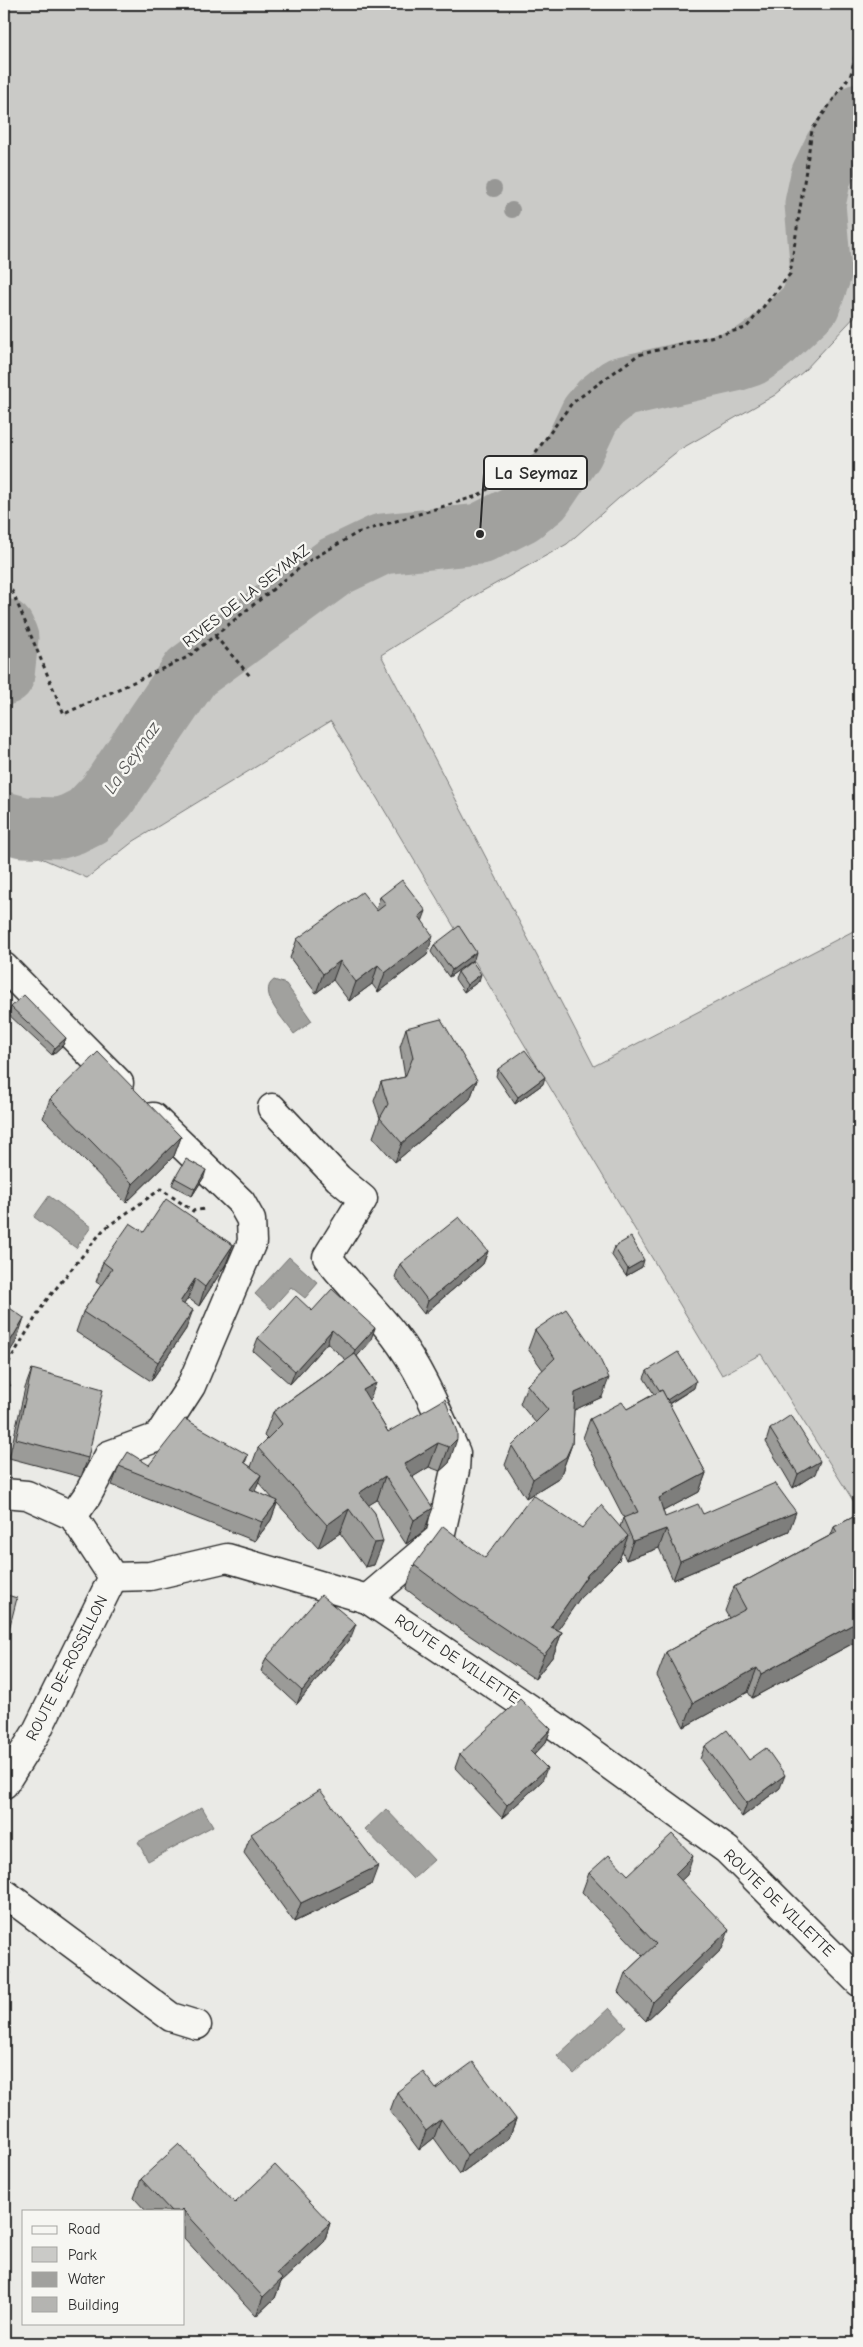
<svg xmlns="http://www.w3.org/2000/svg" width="863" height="2347" font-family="'Comic Neue',sans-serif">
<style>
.green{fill:#cacac7;stroke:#7a7a79}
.water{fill:#a1a19e;stroke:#727270}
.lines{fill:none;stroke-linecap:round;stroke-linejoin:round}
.river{stroke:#a1a19e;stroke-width:61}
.minor-casing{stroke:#2b2b2b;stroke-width:31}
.path{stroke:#2b2b2b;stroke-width:3;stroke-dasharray:4 4;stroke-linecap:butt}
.minor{stroke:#f6f6f2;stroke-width:28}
.tree{fill:#979795}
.wall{fill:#9b9b98;stroke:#2b2b2b;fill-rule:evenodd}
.shaded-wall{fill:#7e7e7c;stroke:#2b2b2b}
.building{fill:#b4b4b1;stroke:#2b2b2b}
.labels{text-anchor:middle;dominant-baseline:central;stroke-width:5;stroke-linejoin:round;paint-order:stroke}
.street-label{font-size:16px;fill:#2b2b2b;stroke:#f6f6f2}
.water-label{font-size:18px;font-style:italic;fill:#545453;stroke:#f6f6f2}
.leader{fill:none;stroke:#2b2b2b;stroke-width:2}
.callout-dot{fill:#2b2b2b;stroke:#f6f6f2;stroke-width:2}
.callout{fill:#f6f6f2;stroke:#2b2b2b;stroke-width:2}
.callout-label{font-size:18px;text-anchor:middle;font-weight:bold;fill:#2b2b2b}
</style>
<rect width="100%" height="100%" fill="#eaeae6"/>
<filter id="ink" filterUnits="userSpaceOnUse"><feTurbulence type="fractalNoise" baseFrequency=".02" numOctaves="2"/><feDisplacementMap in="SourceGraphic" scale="10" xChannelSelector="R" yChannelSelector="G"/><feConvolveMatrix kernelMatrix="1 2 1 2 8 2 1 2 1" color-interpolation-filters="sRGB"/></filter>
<g filter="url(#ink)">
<polygon class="green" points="4,4 859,4 859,312 804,371 775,395 679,450 619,498 567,544 479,593 381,655 594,1066 859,928 859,1510 761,1354 722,1375 331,721 134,841 87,878 4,842"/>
<g class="water">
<path d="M 274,980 L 286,984 L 312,1021 L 294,1034 C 286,1022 256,992 274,980 Z"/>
<polygon points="49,1196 91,1227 76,1248 34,1217"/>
<polygon points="289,1257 318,1283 305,1298 291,1287 271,1309 255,1294"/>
<polygon points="202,1807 213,1826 148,1861 138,1842"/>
<polygon points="386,1809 434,1860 413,1879 365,1829"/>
<polygon points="609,2008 626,2026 574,2074 557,2056"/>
</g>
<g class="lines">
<g class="river">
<polyline points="4,629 8,638 4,675"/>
<polyline points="4,822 23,827 60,828 72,824 88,816 107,796 191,672 336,566 382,544 480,534 521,513 542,497 573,451 590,415 601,402 620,387 735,361 750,356 769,343 810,304 821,273 815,204 821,176 834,149 859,114"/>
</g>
<g class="minor-casing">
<g id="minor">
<polyline points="4,967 119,1083"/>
<path d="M 272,1108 L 338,1178 L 363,1199 L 327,1257 C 348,1284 373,1308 394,1335 C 421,1370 438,1413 456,1453 L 455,1470 L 440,1537 L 367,1599"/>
<polyline points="4,1493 27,1495 73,1516 113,1577"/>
<polyline points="73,1516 87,1496 109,1455 158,1437 191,1386 252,1242 251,1220 241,1202 153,1117"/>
<polyline points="113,1577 150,1576 227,1558 367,1599 560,1729 727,1850 859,1982"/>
<polyline points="4,1784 36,1733 113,1577"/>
<polyline points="4,1893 171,2017 197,2025"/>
</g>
</g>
<g class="path">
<polyline points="4,589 12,591 64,714 188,657 307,562 357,533 477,496 527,464 572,403 638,355 746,328 790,274 812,130 851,74 859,39"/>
<polyline points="215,636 250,676"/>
<polyline points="4,1370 45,1302 104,1229 161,1189 193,1211 204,1209"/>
<polyline points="4,1376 10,1387"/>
</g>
<use href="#minor" class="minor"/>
</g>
<g class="tree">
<circle cx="494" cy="189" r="8"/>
<circle cx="512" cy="210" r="8"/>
</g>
<g class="wall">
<polygon points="380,897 422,920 427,955 378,992 372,984 349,1001 333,980 316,993 290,958 297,939 376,909"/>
<polygon points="434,945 474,959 449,977 431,952"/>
<polygon points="458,972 479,981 464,992 455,979"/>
<polygon points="11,1007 66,1038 63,1045 52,1055 8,1014"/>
<polygon points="406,1028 477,1080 470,1099 395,1162 373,1137 380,1118 374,1101 381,1082 405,1077 400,1047"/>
<polygon points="498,1069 543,1084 515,1104 496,1076"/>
<polygon points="50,1099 181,1137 174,1156 126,1203 43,1118"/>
<polygon points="204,1177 192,1196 172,1185 175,1178"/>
<polygon points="144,1232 226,1264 199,1306 188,1298 184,1304 186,1329 151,1381 76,1332 83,1312 101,1285 96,1282 103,1262"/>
<polygon points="614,1247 642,1267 626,1276 611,1254"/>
<polygon points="488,1251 483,1264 424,1314 395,1277 400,1264"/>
<path d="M 312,1311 L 370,1342 L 357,1356 L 376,1383 L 369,1400 L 388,1432 L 457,1432 L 449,1463 L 440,1471 L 429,1467 L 412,1477 L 424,1531 L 406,1544 L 377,1500 L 368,1505 L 375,1513 L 374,1565 L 365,1567 L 340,1533 L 318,1548 L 277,1503 L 271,1520 L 255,1541 L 112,1485 L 119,1466 L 149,1465 L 248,1455 L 245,1463 L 251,1467 L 258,1448 L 267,1439 L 264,1436 L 273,1412 L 346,1360 L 327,1343 L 290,1384 L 253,1351 L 258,1338 ZM 258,1482 L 274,1500 L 255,1491 Z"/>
<polygon points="535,1330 602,1397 574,1410 572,1444 560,1477 526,1498 505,1465 512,1446 536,1423 520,1404 527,1385 543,1370 528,1349"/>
<polygon points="32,1369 88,1458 81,1477 9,1458 25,1388"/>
<polygon points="647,1371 694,1388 669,1404 706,1473 699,1492 663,1511 665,1517 703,1514 789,1531 673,1580 659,1548 626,1560 622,1551 619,1560 580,1598 557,1630 562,1632 553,1656 535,1679 451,1623 406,1589 414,1565 485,1558 582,1528 620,1527 623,1518 624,1518 583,1438 590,1419 627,1409 654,1394 644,1378"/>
<polygon points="770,1429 815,1474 793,1488 766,1442"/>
<polygon points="859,1514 859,1640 752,1698 748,1692 684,1727 657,1676 666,1652 729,1618 725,1611 734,1587 831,1535 834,1527"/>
<polygon points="351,1637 297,1704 261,1671 266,1658"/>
<polygon points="551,1729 546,1742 534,1755 542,1781 502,1818 455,1768 460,1754"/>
<polygon points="705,1746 749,1760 780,1788 742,1817 700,1759"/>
<polygon points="251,1834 371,1885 294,1922 244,1853"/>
<polygon points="589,1873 628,1875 687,1875 681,1880 722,1949 646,2021 618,1992 625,1973 643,1956 582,1892"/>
<polygon points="436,2089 516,2119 509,2138 460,2174 434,2138 419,2150 390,2111 397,2092"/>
<polygon points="141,2179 235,2203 330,2223 324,2242 281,2282 275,2298 256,2316 184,2238 184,2211 146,2211 134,2198"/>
</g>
<g class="shaded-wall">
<polygon points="426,911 419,930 419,916"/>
<polygon points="433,936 427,955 378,992 385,973"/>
<polygon points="476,952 474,959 449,977 452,970"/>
<polygon points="340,961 333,980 316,993 323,974"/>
<polygon points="378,965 372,984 349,1001 356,982"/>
<polygon points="481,974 479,981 464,992 467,985"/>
<polygon points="66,1038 63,1045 52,1055 55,1048"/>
<polygon points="545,1077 543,1084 515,1104 518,1097"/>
<polygon points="477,1080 470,1099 395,1162 402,1143"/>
<polygon points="181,1137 174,1156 126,1203 133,1184"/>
<polygon points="206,1170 204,1177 192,1196 195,1189"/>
<polygon points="233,1245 226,1264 199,1306 205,1287"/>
<polygon points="488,1251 483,1264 424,1314 428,1301"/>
<polygon points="644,1260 642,1267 626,1276 628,1269"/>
<polygon points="195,1279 188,1298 173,1321 180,1302"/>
<polygon points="193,1310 186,1329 151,1381 158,1362"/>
<polygon points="24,1318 16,1342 4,1361 4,1352"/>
<polygon points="375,1328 370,1342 350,1364 355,1350"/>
<polygon points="332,1330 327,1343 290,1384 295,1371"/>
<polygon points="609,1378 602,1397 568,1413 575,1393"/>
<polygon points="696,1381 694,1388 663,1407 666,1400"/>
<polygon points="376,1383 367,1407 363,1390"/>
<polygon points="457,1439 449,1463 440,1471 449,1447"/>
<polygon points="438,1443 429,1467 395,1488 404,1464"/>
<polygon points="572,1444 560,1477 526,1498 533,1479"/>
<polygon points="820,1461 815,1474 793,1488 798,1474"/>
<polygon points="706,1473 699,1492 652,1517 659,1498"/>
<polygon points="261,1475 254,1494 250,1489"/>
<polygon points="385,1476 377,1500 353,1515 359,1493"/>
<polygon points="278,1501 271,1520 255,1541 262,1522"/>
<polygon points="433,1508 424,1531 406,1544 414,1520"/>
<polygon points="349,1509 340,1533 318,1548 327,1525"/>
<polygon points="796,1512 789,1531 673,1580 680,1561"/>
<polygon points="666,1529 659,1548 626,1560 633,1541"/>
<polygon points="628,1536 619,1560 580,1598 543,1651 551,1627 588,1574"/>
<polygon points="383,1542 374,1565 365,1567 374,1543"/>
<polygon points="859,1621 859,1640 752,1698 761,1674"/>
<polygon points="356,1624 351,1637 297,1704 302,1691"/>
<polygon points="562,1632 553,1656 535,1679 544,1655"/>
<polygon points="757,1668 748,1692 684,1727 693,1703"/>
<polygon points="551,1729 546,1742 525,1764 530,1751"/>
<polygon points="547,1768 542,1781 502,1818 507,1805"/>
<polygon points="785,1775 780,1788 742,1817 747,1803"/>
<polygon points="693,1856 687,1875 668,1893 675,1874"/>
<polygon points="378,1866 371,1885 294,1922 301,1903"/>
<polygon points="729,1930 722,1949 646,2021 653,2002"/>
<polygon points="11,1973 6,1987 4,1988 4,1978"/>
<polygon points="441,2119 434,2138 419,2150 426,2131"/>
<polygon points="516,2119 509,2138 460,2174 467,2155"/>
<polygon points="330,2223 324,2242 281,2282 275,2298 256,2316 263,2297 277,2273"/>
</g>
<g class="building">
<polygon points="402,880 426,911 419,916 433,936 385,973 378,965 356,982 340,961 323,974 297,939 362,892 377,911 386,904 380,897"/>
<polygon points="459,926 476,952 452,970 434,945"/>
<polygon points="472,961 481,974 467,985 458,972"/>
<polygon points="24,995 66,1038 55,1048 11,1007"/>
<polygon points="441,1019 477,1080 402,1143 380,1118 388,1104 381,1082 405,1077 413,1057 406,1028"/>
<polygon points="525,1050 545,1077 518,1097 498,1069"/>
<polygon points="98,1052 181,1137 133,1184 50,1099"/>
<polygon points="186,1159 206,1170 195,1189 175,1178"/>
<polygon points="166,1199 233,1245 205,1287 195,1279 180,1302 193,1310 158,1362 83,1312 112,1269 103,1262 130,1223 144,1232"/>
<polygon points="459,1217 488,1251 428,1301 400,1264"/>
<polygon points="631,1237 644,1260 628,1269 614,1247"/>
<polygon points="332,1289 375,1328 355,1350 332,1330 295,1371 258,1338 296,1296 312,1311"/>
<polygon points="4,1304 24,1318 4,1352"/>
<polygon points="566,1309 598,1355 609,1378 575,1393 572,1444 566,1457 533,1479 512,1446 548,1410 527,1385 555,1358 535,1330"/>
<polygon points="678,1352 696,1381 667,1400 662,1390 660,1391 647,1371"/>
<polygon points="355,1354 376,1383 363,1390 388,1432 445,1399 457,1432 457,1439 449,1447 438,1443 404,1464 433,1508 414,1520 385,1476 359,1493 375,1513 383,1542 374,1543 349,1509 327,1525 258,1448 282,1424 273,1412"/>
<polygon points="32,1369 103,1389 88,1458 16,1439"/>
<polygon points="662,1390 706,1473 659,1498 665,1517 698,1504 703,1514 775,1483 796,1512 680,1561 666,1529 633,1541 623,1518 638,1512 590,1419 622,1402 627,1409"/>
<polygon points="791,1415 820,1461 798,1474 770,1429"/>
<polygon points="185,1419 248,1455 244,1462 261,1475 250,1489 278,1501 262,1522 119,1466 128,1452 149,1465"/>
<polygon points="533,1495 582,1528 601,1505 628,1536 588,1574 551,1627 562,1632 544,1655 460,1599 414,1565 443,1526 485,1558"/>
<polygon points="859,1514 859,1621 761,1674 757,1668 693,1703 666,1652 746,1609 734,1587 837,1532 834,1527"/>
<polygon points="4,1594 17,1598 4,1649"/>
<polygon points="321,1595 356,1624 302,1691 266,1658"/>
<polygon points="520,1699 551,1729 530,1751 547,1768 507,1805 460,1754"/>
<polygon points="727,1730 749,1760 766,1748 785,1775 747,1803 705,1746"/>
<polygon points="320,1790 378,1866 301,1903 251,1834"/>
<polygon points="672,1834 693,1856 675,1874 729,1930 653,2002 625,1973 656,1944 589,1873 609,1855 628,1875"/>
<polygon points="4,1963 11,1973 4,1978"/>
<polygon points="473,2062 516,2119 467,2155 441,2119 426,2131 397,2092 423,2072 436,2089"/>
<polygon points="179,2144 235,2203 275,2165 330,2223 277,2273 282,2279 263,2297 184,2211 182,2209 180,2211 171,2211 141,2179"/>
</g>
</g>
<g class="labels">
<g class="street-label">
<text transform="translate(246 596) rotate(-38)">RIVES DE LA SEYMAZ</text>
<text transform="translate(457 1659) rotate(34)">ROUTE DE VILLETTE</text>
<text transform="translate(67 1668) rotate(-63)">ROUTE DE-ROSSILLON</text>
<text transform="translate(779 1903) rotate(44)">ROUTE DE VILLETTE</text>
</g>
<g class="water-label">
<text transform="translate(132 758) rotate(-55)">La Seymaz</text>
</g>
</g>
<path class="leader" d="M480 534L484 473"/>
<circle class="callout-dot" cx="480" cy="534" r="5"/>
<rect class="callout" x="484" y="456" width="103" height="33" rx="5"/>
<g class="callout-label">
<text x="536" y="479">La Seymaz</text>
</g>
<rect width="863" height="2347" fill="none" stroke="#f6f6f2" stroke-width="20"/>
<rect x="10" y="10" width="843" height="2327" fill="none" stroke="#2b2b2b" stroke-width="2" filter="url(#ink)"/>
<rect x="22" y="2210" width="162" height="115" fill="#f6f6f2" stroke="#a5a5a2"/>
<rect x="32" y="2226" width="25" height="8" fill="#f6f6f2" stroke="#a5a5a2"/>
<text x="68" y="2234" font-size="15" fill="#2b2b2b">Road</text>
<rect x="32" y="2247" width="25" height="15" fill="#cacac7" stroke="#a5a5a2"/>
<text x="68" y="2260" font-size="15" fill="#2b2b2b">Park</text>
<rect x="32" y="2272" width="25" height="15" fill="#a1a19e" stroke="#a5a5a2"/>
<text x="68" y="2284" font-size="15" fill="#2b2b2b">Water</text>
<rect x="32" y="2297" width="25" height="15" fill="#b4b4b1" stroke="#a5a5a2"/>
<text x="68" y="2310" font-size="15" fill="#2b2b2b">Building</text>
</svg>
